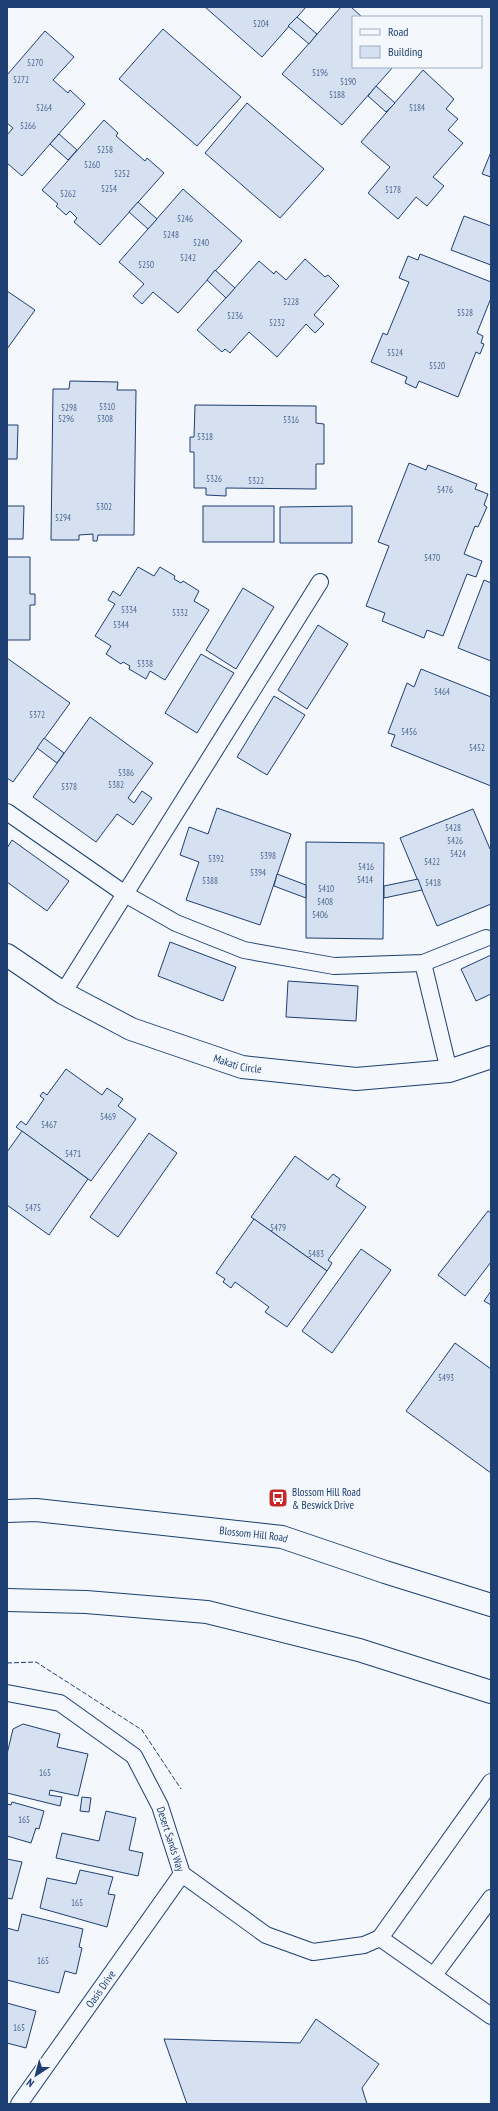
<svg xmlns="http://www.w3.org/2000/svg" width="498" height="2111" font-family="'PT Sans Narrow',sans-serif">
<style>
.building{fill:#d5e0f0;stroke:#1d3f73}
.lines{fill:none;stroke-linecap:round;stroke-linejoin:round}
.service-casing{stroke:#1d3f73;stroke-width:18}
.minor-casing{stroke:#1d3f73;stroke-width:24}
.secondary-casing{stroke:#1d3f73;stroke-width:24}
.service{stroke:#f4f7fb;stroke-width:16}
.minor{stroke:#f4f7fb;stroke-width:22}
.secondary{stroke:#f4f7fb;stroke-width:22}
.fence{stroke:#1d3f73;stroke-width:1;stroke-dasharray:5 2;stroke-linecap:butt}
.labels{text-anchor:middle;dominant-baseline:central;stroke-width:3;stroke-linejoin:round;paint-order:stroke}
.number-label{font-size:9px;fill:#4b6792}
.street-label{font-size:11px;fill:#1d3f73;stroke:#f4f7fb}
.poi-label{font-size:11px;fill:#1d3f73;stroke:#f4f7fb;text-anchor:start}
</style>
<rect width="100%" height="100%" fill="#f4f7fb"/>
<g class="building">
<polygon points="205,7 306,7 262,57"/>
<polygon points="341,7 351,7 362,17 353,17 353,67 393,67 342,125 282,74"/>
<polygon points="297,17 317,34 309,44 288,26"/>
<polygon points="163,29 241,97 197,146 119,79"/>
<polygon points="45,31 74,57 53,80 68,93 70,90 85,104 22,176 7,163 7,135 13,128 7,123 7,75"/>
<polygon points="423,70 454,99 446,109 458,119 448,130 463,143 433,177 444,186 427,206 416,197 398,219 368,193 390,167 361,142"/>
<polygon points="376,86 395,103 386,112 368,96"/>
<polygon points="247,103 324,169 280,218 205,153"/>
<polygon points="104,120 118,133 116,136 145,161 147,158 164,173 100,245 74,222 77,218 70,211 66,215 56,206 58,204 42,190"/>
<polygon points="59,134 77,150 68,160 50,144"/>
<polygon points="491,152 491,177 482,174"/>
<polygon points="183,189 242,241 178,313 153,292 142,304 133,296 144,284 119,262"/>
<polygon points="138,202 157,219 148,229 129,212"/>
<polygon points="464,216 491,226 491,265 451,250"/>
<polygon points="420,254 491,282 491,298 477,333 483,336 481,343 484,344 480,354 476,352 458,397 419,381 416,388 405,383 407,377 371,362 383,333 387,335 409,282 399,278 408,256 418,260"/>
<polygon points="305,259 325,277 328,275 339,286 314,315 324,324 315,333 306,324 277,357 249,332 230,353 225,349 222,352 197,330 259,261 274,274 276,271 286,280"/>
<polygon points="215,270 235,288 226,298 207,280"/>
<polygon points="7,291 35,310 7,349"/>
<polygon points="70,381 118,382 117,390 136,390 134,535 98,535 97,541 93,541 93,534 79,535 79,540 51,540 53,389 69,389"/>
<polygon points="195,405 316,406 316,423 324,424 324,464 316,464 316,489 226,488 226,496 206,495 206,488 194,488 194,452 190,452 190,437 194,437"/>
<polygon points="7,425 18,425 17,459 7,459"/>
<polygon points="409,463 426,470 428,465 477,484 475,489 488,494 484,505 487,507 478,527 475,526 464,554 482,561 476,577 467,574 443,636 427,630 424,638 382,621 385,613 366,606 389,546 378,542"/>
<polygon points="7,506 24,506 23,539 7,539"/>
<rect x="203" y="506" width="71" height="36"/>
<polygon points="352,506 352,543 280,543 280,507"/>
<polygon points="7,557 30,557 30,594 35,594 35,605 30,605 30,640 7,640"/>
<polygon points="138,567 154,576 160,567 175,576 174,579 181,583 183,581 199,591 194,601 209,610 165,680 150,671 146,679 129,669 130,666 123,662 121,664 106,654 111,646 95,636 115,604 108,600 113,591 120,596"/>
<polygon points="484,580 491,583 491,661 458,648"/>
<polygon points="243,588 274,607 236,669 206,650"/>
<polygon points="318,625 348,644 307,709 278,690"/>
<polygon points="201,654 234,673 197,733 165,713"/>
<polygon points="7,658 70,703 13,782 7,778"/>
<polygon points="421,669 491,697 491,786 391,746 395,735 388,733 407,683 414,687"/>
<polygon points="274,696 305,715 267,775 237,757"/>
<polygon points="90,717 153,763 128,798 134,803 142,791 152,798 133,825 117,814 96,842 33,797"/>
<polygon points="44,738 64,753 57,763 37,748"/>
<polygon points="217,808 291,834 260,925 186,900 199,862 180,855 189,827 208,834"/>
<polygon points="473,809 490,849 491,848 491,904 437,926 400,838"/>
<polygon points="12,840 69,881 47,911 7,882 7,848"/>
<polygon points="306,842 384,843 383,939 306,938"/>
<polygon points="277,874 306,885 306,898 274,886"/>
<polygon points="418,879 422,890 384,898 384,886"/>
<polygon points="170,942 236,967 223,1001 158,976"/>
<polygon points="491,955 491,994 476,1001 461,969"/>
<polygon points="288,981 358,986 356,1021 286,1017"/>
<polygon points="66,1069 102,1095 107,1088 123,1099 118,1106 136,1119 91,1181 16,1127 21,1121 26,1125 44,1099 40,1096 43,1092 47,1095"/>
<polygon points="22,1131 88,1179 49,1235 7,1205 7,1152"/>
<polygon points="149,1133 177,1153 118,1237 90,1217"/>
<polygon points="295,1156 328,1180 333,1174 340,1179 336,1186 366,1207 328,1260 332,1263 327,1271 251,1217"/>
<polygon points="488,1211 491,1213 491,1262 465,1296 438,1275"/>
<polygon points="254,1219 327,1271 287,1327 265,1312 269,1307 235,1282 231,1288 223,1282 225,1279 216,1273"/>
<polygon points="361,1249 391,1270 332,1353 302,1331"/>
<polygon points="491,1291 491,1305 484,1301"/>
<polygon points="455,1343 491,1369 491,1473 406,1411"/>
<polygon points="23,1724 60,1734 57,1747 88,1754 78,1796 50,1790 49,1795 62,1797 60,1806 7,1793 7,1754 13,1729"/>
<polygon points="82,1797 91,1798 89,1812 80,1811"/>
<polygon points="12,1802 44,1811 39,1829 36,1828 31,1843 7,1836 7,1804 11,1805"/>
<polygon points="106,1811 136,1818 129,1850 143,1853 138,1876 56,1858 62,1833 99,1841"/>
<polygon points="7,1859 22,1862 12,1899 7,1898"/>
<polygon points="80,1870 113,1877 108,1894 115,1895 107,1927 40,1908 47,1878 76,1884"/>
<polygon points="22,1914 83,1929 79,1947 82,1948 76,1974 65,1971 59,1993 7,1980 7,1928 18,1931"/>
<polygon points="7,2003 36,2011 26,2048 7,2043"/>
<polygon points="316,2019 379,2064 362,2088 367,2104 187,2104 164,2039 300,2043"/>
</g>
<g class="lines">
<g class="service-casing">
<g id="service">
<polyline points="7,812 125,894 176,923 244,950 334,966 423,963 486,938"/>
<polyline points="423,963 449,1071"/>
<polyline points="63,993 320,582"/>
<path id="s1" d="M 7,1693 L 60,1703 L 134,1756 L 160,1806 L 182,1874 L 266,1935 L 313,1952 L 364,1945 L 380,1938 L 491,1782"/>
<polyline points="380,1938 491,2016"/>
<polyline points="434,1975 491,1898"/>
<path id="s2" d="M 19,2104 L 182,1874"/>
</g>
</g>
<g class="minor-casing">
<g id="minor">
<path id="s3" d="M 7,955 L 63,993 L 131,1029 L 242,1067 L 356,1079 L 449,1071 L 491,1057"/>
</g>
</g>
<g class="secondary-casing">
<g id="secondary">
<path id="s4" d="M 7,1511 L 36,1510 L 282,1537 L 385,1572 L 491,1605"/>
<polyline points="7,1600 86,1602 207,1612 359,1650 491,1692"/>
</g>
</g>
<use href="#service" class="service"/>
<use href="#minor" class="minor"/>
<use href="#secondary" class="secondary"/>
<polyline class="fence" points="7,1663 36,1662 142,1730 181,1789"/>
</g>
<defs>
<g id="bus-square" transform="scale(1)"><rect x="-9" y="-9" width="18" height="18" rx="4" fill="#c62828" stroke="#f4f7fb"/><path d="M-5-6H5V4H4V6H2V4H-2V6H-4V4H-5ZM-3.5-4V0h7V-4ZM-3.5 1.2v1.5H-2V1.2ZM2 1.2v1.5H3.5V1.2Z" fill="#fff"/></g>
</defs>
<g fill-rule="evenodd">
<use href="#bus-square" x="278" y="1498"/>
</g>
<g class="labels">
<g class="number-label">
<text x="261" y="23">5204</text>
<text x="35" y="62">5270</text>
<text x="320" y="72">5196</text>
<text x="21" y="79">5272</text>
<text x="348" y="81">5190</text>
<text x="337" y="94">5188</text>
<text x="44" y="107">5264</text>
<text x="417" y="107">5184</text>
<text x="28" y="125">5266</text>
<text x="105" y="149">5258</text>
<text x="92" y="164">5260</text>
<text x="122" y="173">5252</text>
<text x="109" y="188">5254</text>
<text x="393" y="189">5178</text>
<text x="68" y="193">5262</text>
<text x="185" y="218">5246</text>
<text x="171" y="234">5248</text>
<text x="201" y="242">5240</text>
<text x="188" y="257">5242</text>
<text x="146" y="264">5250</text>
<text x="291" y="301">5228</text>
<text x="465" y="312">5528</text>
<text x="235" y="315">5236</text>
<text x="277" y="322">5232</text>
<text x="395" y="352">5524</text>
<text x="437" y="365">5520</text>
<text x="107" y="406">5310</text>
<text x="69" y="407">5298</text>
<text x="66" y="418">5296</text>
<text x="105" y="418">5308</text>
<text x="291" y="419">5316</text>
<text x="205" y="436">5318</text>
<text x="214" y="478">5326</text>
<text x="256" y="480">5322</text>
<text x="445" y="489">5476</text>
<text x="104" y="506">5302</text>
<text x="63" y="517">5294</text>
<text x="432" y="557">5470</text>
<text x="129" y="609">5334</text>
<text x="180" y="612">5332</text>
<text x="121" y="624">5344</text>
<text x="145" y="663">5338</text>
<text x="442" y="691">5464</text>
<text x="37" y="714">5372</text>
<text x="409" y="731">5456</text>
<text x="477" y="747">5452</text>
<text x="126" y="772">5386</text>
<text x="116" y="784">5382</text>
<text x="69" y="786">5378</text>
<text x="453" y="827">5428</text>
<text x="455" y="840">5426</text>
<text x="458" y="853">5424</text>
<text x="268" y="855">5398</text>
<text x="216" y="858">5392</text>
<text x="432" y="861">5422</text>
<text x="366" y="866">5416</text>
<text x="258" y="872">5394</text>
<text x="365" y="879">5414</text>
<text x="210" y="880">5388</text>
<text x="433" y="882">5418</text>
<text x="326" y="888">5410</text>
<text x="325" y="901">5408</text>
<text x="320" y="914">5406</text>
<text x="108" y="1116">5469</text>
<text x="49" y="1124">5467</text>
<text x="73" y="1153">5471</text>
<text x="33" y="1207">5475</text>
<text x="278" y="1227">5479</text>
<text x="316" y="1253">5483</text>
<text x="446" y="1377">5493</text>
<text x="45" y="1772">165</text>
<text x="24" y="1819">165</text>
<text x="77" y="1902">165</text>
<text x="43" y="1960">165</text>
<text x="19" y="2027">165</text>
</g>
<g class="street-label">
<text stroke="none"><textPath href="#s3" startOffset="257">Makati Circle</textPath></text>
<text stroke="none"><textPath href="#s4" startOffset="248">Blossom Hill Road</textPath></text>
<text stroke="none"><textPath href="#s1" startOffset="236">Desert Sands Way</textPath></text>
<text stroke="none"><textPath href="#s2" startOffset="141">Oasis Drive</textPath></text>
</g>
<g class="poi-label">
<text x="292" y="1492">Blossom Hill Road<tspan x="292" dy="13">&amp; Beswick Drive</tspan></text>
</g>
</g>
<rect width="498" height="2111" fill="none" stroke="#1d3f73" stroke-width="16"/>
<rect x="352" y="16" width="130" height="52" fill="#f4f7fb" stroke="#9eadc5"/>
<rect x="360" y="29" width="20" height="6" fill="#f4f7fb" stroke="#9eadc5"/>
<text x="388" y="36" font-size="12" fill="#1d3f73">Road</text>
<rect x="360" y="46" width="20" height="12" fill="#d5e0f0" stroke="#9eadc5"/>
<text x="388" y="56" font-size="12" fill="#1d3f73">Building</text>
<g transform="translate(36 2075) rotate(216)" stroke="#f4f7fb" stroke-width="3" paint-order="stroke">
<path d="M0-3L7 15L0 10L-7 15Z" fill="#1d3f73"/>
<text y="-6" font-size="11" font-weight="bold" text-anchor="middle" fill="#1d3f73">N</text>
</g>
</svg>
